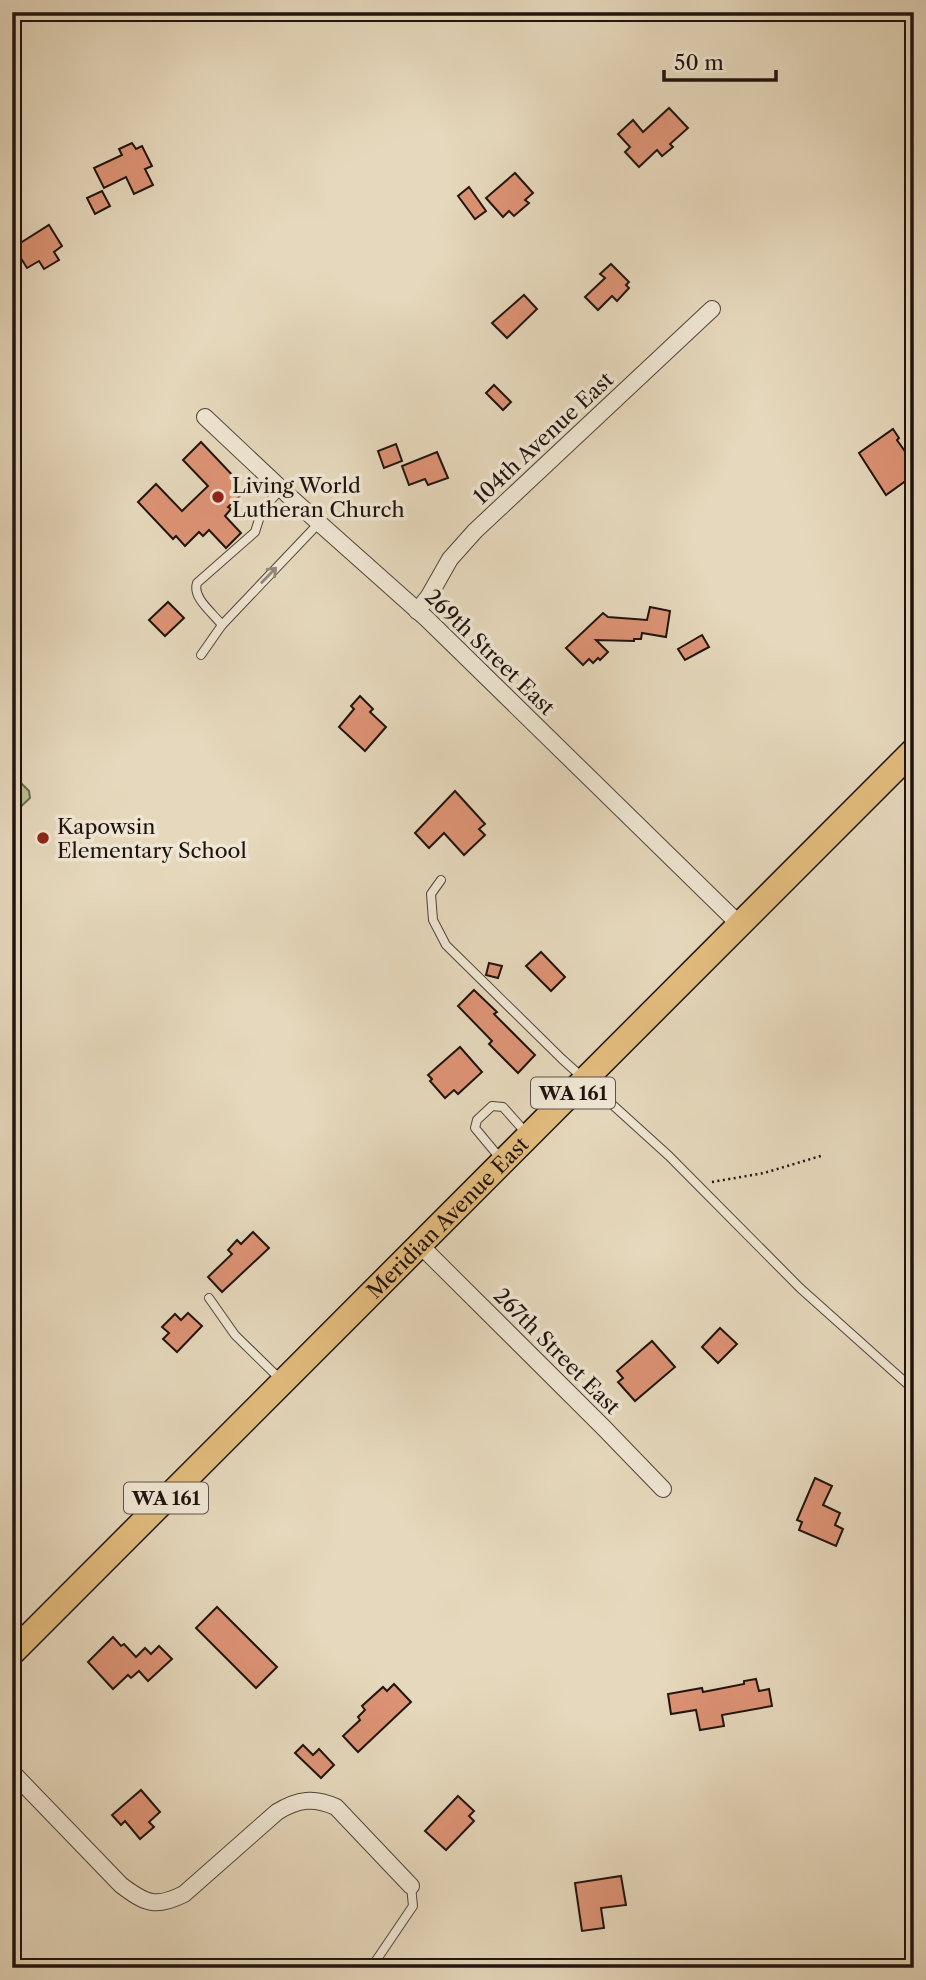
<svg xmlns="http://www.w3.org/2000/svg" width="926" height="1980" font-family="'Libre Caslon Text',serif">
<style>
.pitch{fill:#b6bf90;stroke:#6a6950;stroke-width:2}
.building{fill:#dd9375;stroke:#1f130f;stroke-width:2}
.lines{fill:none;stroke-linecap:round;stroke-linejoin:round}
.lane-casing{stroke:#51443a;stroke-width:10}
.street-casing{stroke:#51443a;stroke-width:18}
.primary-casing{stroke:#1f130f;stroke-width:27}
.path{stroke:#1f130f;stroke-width:2.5;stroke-dasharray:2 3.5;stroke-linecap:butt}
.lane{stroke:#efe6d3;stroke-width:8}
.street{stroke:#efe6d3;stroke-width:16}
.primary{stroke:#e3bc7e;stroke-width:24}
.oneway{stroke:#91877b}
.poi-dot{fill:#8f2418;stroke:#efe6d3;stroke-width:2.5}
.labels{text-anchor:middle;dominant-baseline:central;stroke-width:7;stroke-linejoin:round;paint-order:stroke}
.shield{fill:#efe6d3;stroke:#5d524a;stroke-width:2}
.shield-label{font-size:19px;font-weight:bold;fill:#1f130f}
.street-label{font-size:21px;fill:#1f130f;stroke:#efe6d3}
.poi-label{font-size:21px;fill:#1f130f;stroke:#efe6d3;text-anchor:start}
</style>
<rect width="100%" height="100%" fill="#e6d8bc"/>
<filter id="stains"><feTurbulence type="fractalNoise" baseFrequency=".00286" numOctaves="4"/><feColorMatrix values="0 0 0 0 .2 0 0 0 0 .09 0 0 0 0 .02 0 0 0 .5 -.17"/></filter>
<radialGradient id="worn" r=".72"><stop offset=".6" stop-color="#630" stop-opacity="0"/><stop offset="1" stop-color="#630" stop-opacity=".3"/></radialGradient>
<polygon class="pitch" points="12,774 29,791 30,798 12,815"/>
<g class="building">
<polygon points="669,108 688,128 670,144 673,147 662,156 657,150 639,167 625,152 630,147 618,134 633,120 643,132"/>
<polygon points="132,143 136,149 142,146 152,166 145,169 153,185 134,194 126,177 104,188 94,168 122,155 119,149"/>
<polygon points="515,173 533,193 525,200 529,203 514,216 509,211 503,217 486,198"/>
<polygon points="469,187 486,211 475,219 458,196"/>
<polygon points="102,191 110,206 95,214 87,198"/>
<polygon points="49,225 62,246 54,252 59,260 44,269 39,261 27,268 14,247"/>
<polygon points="611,264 629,282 626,285 629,288 617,301 612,296 598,310 585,297 605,278 600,274"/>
<polygon points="524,295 537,309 507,338 492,323"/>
<polygon points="494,385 511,402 503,410 486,393"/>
<polygon points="893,429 899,438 897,440 914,464 914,475 886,495 859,453"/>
<polygon points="201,442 237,480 234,483 243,493 228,507 231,509 225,516 241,533 226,548 209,530 203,536 199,532 185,546 176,536 173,539 138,502 156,484 182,511 208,486 183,460"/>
<polygon points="396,444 402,461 384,468 378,451"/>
<polygon points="437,452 448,478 428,485 425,479 409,485 402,466"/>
<polygon points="168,602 184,618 165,636 149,620"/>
<polygon points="650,607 670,611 666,637 642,633 641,639 634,639 634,641 596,640 608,652 600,660 598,658 593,663 589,659 583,665 566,648 603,613 608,617 647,620"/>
<polygon points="702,635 709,647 685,660 678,649"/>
<polygon points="360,696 373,709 370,712 386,727 365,751 339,727 354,709 351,706"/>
<polygon points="455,791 485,824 479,829 485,835 464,855 444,833 429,848 415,833"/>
<polygon points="541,952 565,977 551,991 526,966"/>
<polygon points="489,963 502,966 498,978 486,975"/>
<polygon points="474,990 497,1012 494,1014 535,1055 518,1073 489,1044 492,1041 458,1006"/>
<polygon points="460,1047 482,1072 458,1094 454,1090 445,1098 430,1081 432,1079 428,1075"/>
<polygon points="253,1232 269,1248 222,1292 208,1277 232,1254 228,1250 237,1240 241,1244"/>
<polygon points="188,1313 202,1326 177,1352 163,1339 169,1333 162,1327 175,1314 181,1320"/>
<polygon points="720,1328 737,1344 718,1363 702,1347"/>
<polygon points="652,1341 675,1367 635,1401 618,1382 623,1378 617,1371"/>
<polygon points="815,1478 832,1486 823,1505 840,1513 835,1525 843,1529 836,1546 799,1530 802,1522 797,1520"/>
<polygon points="217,1607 277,1667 256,1688 196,1628"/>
<polygon points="113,1637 121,1646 124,1644 136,1657 145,1648 151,1654 159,1646 172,1659 148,1681 139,1671 131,1678 128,1675 113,1689 88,1662"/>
<polygon points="756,1679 759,1691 769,1689 772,1706 722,1715 724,1726 700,1730 696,1710 671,1714 668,1694 702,1688 703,1692 744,1684 744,1681"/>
<polygon points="394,1684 411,1702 358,1752 343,1736 360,1720 358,1717 365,1710 362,1706 383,1687 387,1691"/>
<polygon points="303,1745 313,1755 319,1749 334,1765 321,1778 295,1753"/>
<polygon points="141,1790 160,1812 149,1822 154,1827 140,1839 125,1821 121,1825 112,1815"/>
<polygon points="458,1796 474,1811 469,1816 474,1821 446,1850 425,1831"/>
<polygon points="621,1876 626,1905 601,1908 604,1928 582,1931 575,1883"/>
</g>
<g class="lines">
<g class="lane-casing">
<g id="lane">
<path d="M 222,625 C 213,613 192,598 197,583 L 255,532 L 262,510 L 281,489"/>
<polyline points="201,655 222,625 319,523"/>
<polyline points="441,880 431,894 433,920 446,945 562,1059 669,1156 800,1288 914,1390"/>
<polyline points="500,1158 475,1128 477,1120 492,1106 503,1107 527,1134"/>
<polyline points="209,1298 235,1335 280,1379"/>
<polyline points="371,1968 413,1906 411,1886"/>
</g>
</g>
<g class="street-casing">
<g id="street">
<polyline points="205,417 290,497 427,619 740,925"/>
<polyline points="417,611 429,596 450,559 475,531 712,309"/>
<polyline points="420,1245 604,1428 663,1489"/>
<path d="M 12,1772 L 121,1885 C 146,1904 156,1908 184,1894 L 277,1812 C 298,1799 314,1797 336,1807 L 411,1886"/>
</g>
</g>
<g class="primary-casing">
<g id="primary">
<path id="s1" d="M 12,1653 L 914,750"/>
</g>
</g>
<polyline class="path" points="712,1182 764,1173 824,1155"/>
<use href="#lane" class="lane"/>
<use href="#street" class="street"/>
<use href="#primary" class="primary"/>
</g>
<defs><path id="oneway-shaft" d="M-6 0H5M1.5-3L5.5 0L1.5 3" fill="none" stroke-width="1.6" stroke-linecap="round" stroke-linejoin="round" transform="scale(1.75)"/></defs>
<use class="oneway" href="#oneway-shaft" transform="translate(269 575) rotate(-46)"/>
<g class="poi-dot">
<circle cx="218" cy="497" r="7"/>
<circle cx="43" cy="838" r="7"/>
</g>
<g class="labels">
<g class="shield">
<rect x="531" y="1077.5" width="84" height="31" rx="5"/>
<rect x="124" y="1482.5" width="84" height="31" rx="5"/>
</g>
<g class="shield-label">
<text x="573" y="1093">WA 161</text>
<text x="166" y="1498">WA 161</text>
</g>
<g class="street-label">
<text transform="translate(543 438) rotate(-43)">104th Avenue East</text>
<text transform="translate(490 652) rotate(44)">269th Street East</text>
<text stroke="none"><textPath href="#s1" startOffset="616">Meridian Avenue East</textPath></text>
<text transform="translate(557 1351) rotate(45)">267th Street East</text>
</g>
<g class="poi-label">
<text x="232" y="485">Living World<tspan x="232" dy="24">Lutheran Church</tspan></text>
<text x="57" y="826">Kapowsin<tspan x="57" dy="24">Elementary School</tspan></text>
</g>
</g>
<rect width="926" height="1980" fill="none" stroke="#e6d8bc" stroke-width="42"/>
<rect x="14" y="14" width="898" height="1952" fill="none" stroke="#1f130f" stroke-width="3.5"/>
<rect x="21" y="21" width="884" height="1938" fill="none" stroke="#1f130f" stroke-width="2"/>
<path d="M664 70v10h112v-10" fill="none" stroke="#1f130f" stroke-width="3.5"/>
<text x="674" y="70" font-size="21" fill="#1f130f" stroke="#efe6d3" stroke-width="5" paint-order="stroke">50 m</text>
<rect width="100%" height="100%" filter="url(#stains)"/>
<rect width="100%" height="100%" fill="url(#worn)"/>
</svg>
